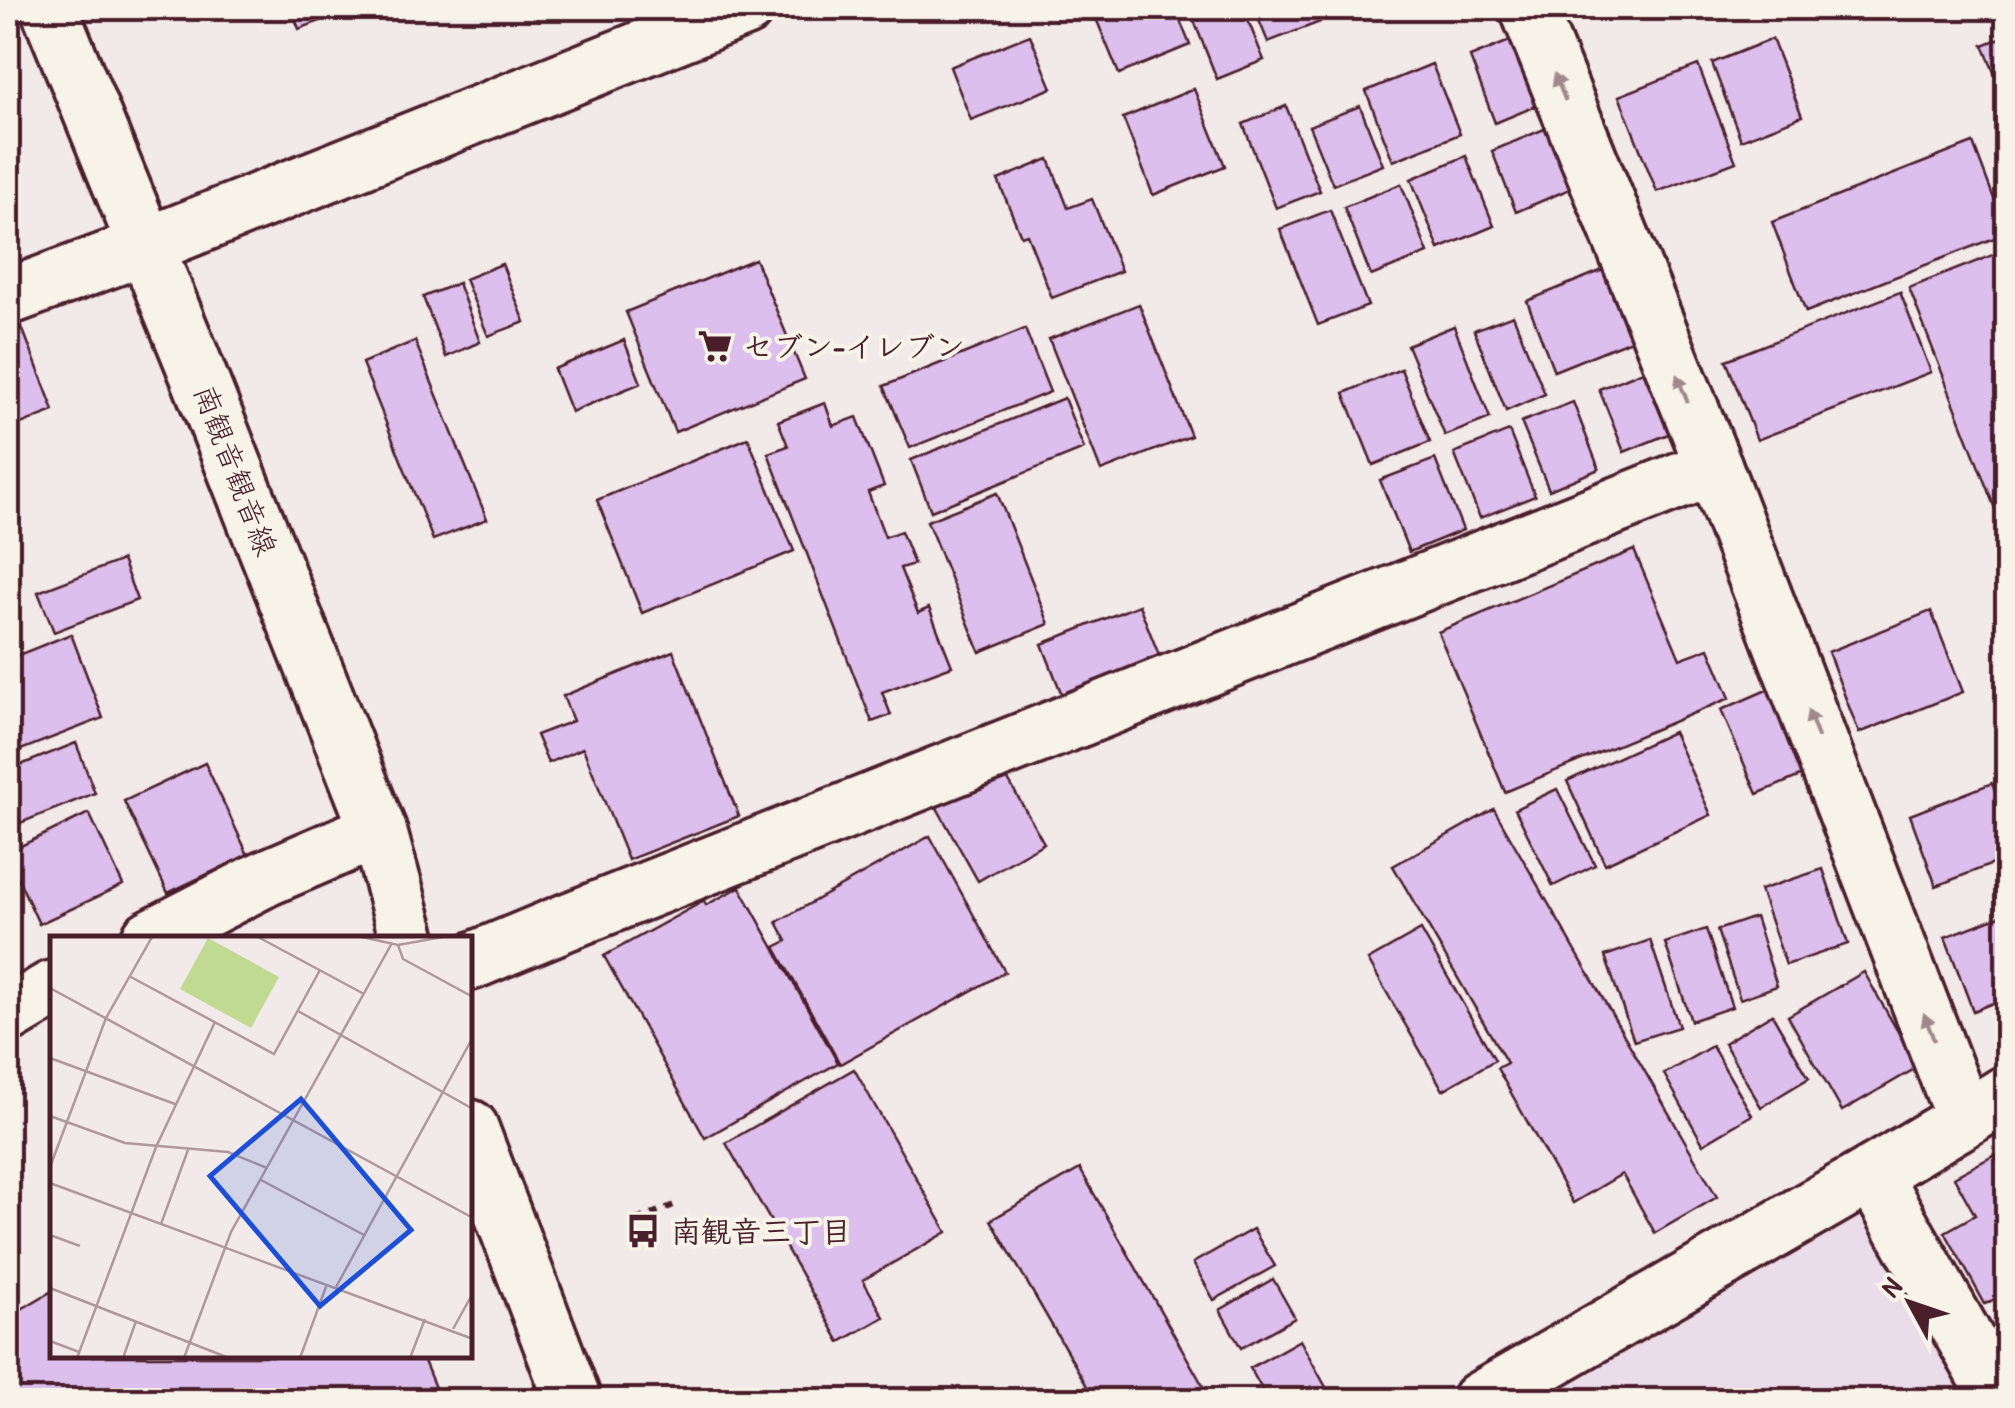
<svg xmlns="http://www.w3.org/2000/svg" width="2015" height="1408" font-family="'Patrick Hand','Klee One',sans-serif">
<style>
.built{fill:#ebdcea}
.building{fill:#dcbfed;stroke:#4a1f2b;stroke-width:2.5}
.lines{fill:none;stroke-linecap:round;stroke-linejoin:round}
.street-casing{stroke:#4a1f2b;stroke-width:62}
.secondary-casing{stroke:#4a1f2b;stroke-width:62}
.path{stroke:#4a1f2b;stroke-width:6;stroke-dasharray:8 8;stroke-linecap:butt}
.street{stroke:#f7f3e8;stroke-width:55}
.secondary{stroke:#f7f3e8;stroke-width:55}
.oneway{fill:#a0898a}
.labels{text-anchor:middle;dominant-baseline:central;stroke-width:8;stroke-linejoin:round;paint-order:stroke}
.poi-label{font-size:30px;font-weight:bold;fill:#4a1f2b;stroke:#f7f3e8;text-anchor:start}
.street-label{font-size:30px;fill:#4a1f2b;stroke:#f7f3e8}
.inset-road{fill:none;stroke:#af989d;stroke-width:2.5}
.view{fill:#1d4ed8;fill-opacity:0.15;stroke:#1d4ed8;stroke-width:5}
.inset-edge{fill:none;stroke:#4a1f2b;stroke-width:5}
</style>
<rect width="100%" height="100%" fill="#f2e9e9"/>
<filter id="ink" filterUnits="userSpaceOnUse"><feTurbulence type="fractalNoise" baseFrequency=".01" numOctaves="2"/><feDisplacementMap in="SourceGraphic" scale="20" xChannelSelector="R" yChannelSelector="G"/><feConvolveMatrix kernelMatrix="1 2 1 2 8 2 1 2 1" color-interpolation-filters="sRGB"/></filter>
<g filter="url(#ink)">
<polygon class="built" points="1866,1209 1974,1400 1527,1400"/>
<g class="building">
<polygon points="291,8 328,8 331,17 299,29"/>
<polygon points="1116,8 1175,8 1190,45 1119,74 1095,16"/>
<polygon points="1189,8 1243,8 1264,60 1217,79"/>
<polygon points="1254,8 1314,8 1320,22 1268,42"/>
<polygon points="1030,35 1052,88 971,120 950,67"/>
<polygon points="2008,35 2008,96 2004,97 1983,45"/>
<polygon points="1522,36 1548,101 1495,123 1470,57"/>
<polygon points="1772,39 1802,116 1741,140 1712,63"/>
<polygon points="1432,64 1460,134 1393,161 1366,91"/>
<polygon points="1698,65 1736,162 1657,192 1619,96"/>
<polygon points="1194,89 1225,166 1153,195 1123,118"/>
<polygon points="1286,106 1320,191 1276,208 1243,124"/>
<polygon points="1360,106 1383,165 1333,185 1309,126"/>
<polygon points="1554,125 1579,185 1516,212 1492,151"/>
<polygon points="1973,143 2007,233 1806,312 1772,222"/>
<polygon points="1466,156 1494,226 1439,249 1411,179"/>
<polygon points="1049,159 1068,208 1092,199 1121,271 1052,298 1027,234 1021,236 998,180"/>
<polygon points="1401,184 1428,253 1371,276 1344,207"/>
<polygon points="1330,210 1368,306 1318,325 1280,229"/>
<polygon points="2008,249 2008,542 1909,288"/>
<polygon points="755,259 805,379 675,432 626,312"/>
<polygon points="502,264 525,322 488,336 465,279"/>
<polygon points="1603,270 1631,340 1554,371 1527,301"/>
<polygon points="458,283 480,342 446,357 423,297"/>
<polygon points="1900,292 1931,372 1757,440 1726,360"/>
<polygon points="1139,304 1191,436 1101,471 1049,339"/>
<polygon points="1513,315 1545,394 1506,411 1474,330"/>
<polygon points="20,322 54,411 8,429 8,327"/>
<polygon points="1454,326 1490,418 1445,436 1407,345"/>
<polygon points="1025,329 1050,392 910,448 884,386"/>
<polygon points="624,340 641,383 571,412 554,369"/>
<polygon points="415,341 487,519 433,540 362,363"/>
<polygon points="1401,369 1430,442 1373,465 1344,393"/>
<polygon points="1646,370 1671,433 1624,452 1599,389"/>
<polygon points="1064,398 1084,449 931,511 911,460"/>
<polygon points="1573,402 1599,469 1549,490 1521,422"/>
<polygon points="825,403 833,426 857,417 884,486 868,492 885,537 901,531 914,564 900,568 918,613 929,608 952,666 882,692 891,715 872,722 768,453 788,446 778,421"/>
<polygon points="1509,431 1535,496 1480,518 1454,453"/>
<polygon points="748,438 794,551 642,613 597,500"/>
<polygon points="1435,459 1463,530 1409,552 1380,480"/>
<polygon points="997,493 1049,624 980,652 927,521"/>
<polygon points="1634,550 1680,659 1709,648 1730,698 1505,792 1438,632"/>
<polygon points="122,560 137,600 54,632 38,592"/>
<polygon points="1139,605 1159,655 1062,695 1042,644"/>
<polygon points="1931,611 1963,692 1859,733 1828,652"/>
<polygon points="71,634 103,718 8,755 8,659"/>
<polygon points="673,651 739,816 628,860 583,748 548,763 536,735 573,721 563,696"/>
<polygon points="1769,689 1805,774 1757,794 1721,710"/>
<polygon points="1673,732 1711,815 1605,864 1567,781"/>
<polygon points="76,743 95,793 8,828 8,770"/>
<polygon points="205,763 248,855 168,893 124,801"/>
<polygon points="1002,769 1044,843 978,881 936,806"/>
<polygon points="1992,783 2008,822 2008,858 1936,886 1910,815"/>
<polygon points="1557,789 1595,865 1553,886 1515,809"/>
<polygon points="1494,809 1717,1197 1655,1233 1622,1174 1573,1203 1497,1068 1507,1063 1393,866"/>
<polygon points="89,813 123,885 39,924 8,857 8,852"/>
<polygon points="930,836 1005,972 840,1064 775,947 787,941 777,922"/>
<polygon points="1823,869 1848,944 1786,965 1760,890"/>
<polygon points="740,887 838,1063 705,1138 604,956 704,901 706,905"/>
<polygon points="2008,913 2008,997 1973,1011 1945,937"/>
<polygon points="1755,917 1777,986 1740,999 1717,930"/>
<polygon points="1706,929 1732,1007 1691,1021 1665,943"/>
<polygon points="1421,930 1495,1060 1443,1090 1368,960"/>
<polygon points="1650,940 1679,1027 1634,1041 1605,956"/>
<polygon points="1864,972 1918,1067 1842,1111 1788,1016"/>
<polygon points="1772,1014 1809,1078 1761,1107 1724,1043"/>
<polygon points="1712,1046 1752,1115 1703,1144 1664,1074"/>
<polygon points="854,1069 947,1232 863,1280 884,1317 840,1342 726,1143"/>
<polygon points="1995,1155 2008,1178 2008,1292 1985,1304 1945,1232 1975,1215 1954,1177"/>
<polygon points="1080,1169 1211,1400 1095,1400 991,1220"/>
<polygon points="1253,1229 1275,1266 1214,1300 1193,1263"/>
<polygon points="1273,1279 1295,1318 1241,1348 1220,1310"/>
<polygon points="52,1291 52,1356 422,1356 440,1400 8,1400 8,1317"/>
<polygon points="1300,1340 1333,1400 1268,1400 1250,1368"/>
</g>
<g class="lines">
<g class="street-casing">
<g id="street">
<polyline points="1528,8 1714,467 1964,1118"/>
<polyline points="8,297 146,246"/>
<polyline points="150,938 266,878 378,830"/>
<polyline points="470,962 564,923 1714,467"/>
<polyline points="8,1015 52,989"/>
<polyline points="1872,1174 2000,1400"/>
<polyline points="1480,1400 1872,1174 2008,1093"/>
</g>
</g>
<g class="secondary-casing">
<g id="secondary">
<polyline points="49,8 193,362 378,830 408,938"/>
<polyline points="146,246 745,8"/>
<polyline points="470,1128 573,1400"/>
</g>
</g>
<polyline class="path" points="636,1220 674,1205"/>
<use href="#street" class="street"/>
<use href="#secondary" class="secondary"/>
</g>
<defs><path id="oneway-solid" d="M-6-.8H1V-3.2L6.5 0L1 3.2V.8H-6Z" transform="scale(2.5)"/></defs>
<g class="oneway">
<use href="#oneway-solid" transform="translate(1560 87) rotate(-112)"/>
<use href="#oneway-solid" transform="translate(1682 388) rotate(-112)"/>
<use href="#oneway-solid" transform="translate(1813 724) rotate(-111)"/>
<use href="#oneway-solid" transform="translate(1929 1027) rotate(-111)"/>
</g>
</g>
<defs>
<g id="supermarket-bare" transform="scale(2.7)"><path d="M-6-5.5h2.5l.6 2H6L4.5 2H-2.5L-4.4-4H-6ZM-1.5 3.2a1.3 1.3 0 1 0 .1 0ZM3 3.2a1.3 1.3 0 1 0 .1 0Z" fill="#4a1f2b" stroke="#f7f3e8" stroke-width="2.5" paint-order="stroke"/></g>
<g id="bus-bare" transform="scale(2.7)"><path d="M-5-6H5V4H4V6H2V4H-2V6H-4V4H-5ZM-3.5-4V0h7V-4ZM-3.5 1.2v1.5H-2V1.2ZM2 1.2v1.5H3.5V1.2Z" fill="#4a1f2b" stroke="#f7f3e8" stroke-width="2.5" paint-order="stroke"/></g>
</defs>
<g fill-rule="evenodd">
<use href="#supermarket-bare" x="715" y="346"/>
<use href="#bus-bare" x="643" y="1231"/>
</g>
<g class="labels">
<g class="poi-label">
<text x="743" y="346">セブン-イレブン</text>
<text x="671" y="1231">南観音三丁目</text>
</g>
<g class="street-label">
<text transform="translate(236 470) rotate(69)">南観音観音線</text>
</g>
</g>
<g transform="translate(50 936)">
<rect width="422" height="422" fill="#f2e9e9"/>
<path d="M 158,2 L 229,41 L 201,92 L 130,53 Z" fill="#c0da91"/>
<path class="inset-road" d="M 208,1 L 314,58M 312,1 L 348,9 L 393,1M 327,1 L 364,1M 348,9 L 353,23 L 423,61M 79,40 L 224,118 L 270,34M 0,52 L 423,282M 248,75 L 423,173M 0,122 L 125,168M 0,180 L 75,207 L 178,216 L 217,232M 0,231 L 56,82 L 102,1M 211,244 L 314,299M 0,247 L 423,403M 111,288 L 138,214M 0,299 L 30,310M 286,351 L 423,101M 0,352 L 179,422M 403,393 L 423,357M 0,405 L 29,416M 27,422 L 106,211 L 165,86M 73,422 L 86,385M 134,422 L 181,296 L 342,7M 250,422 L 277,348M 360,422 L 375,383"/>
<path class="view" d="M 251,163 L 361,294 L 270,370 L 160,240 Z"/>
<rect width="422" height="422" class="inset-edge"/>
</g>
<rect width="2015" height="1408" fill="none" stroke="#f7f3e8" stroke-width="40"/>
<rect x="20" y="20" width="1975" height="1368" fill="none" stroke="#4a1f2b" stroke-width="4" filter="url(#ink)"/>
<g transform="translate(1910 1303) rotate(310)" stroke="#f7f3e8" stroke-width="8" paint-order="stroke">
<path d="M0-8L18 38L0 25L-18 38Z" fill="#4a1f2b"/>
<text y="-15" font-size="28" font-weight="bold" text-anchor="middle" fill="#4a1f2b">N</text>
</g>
</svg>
